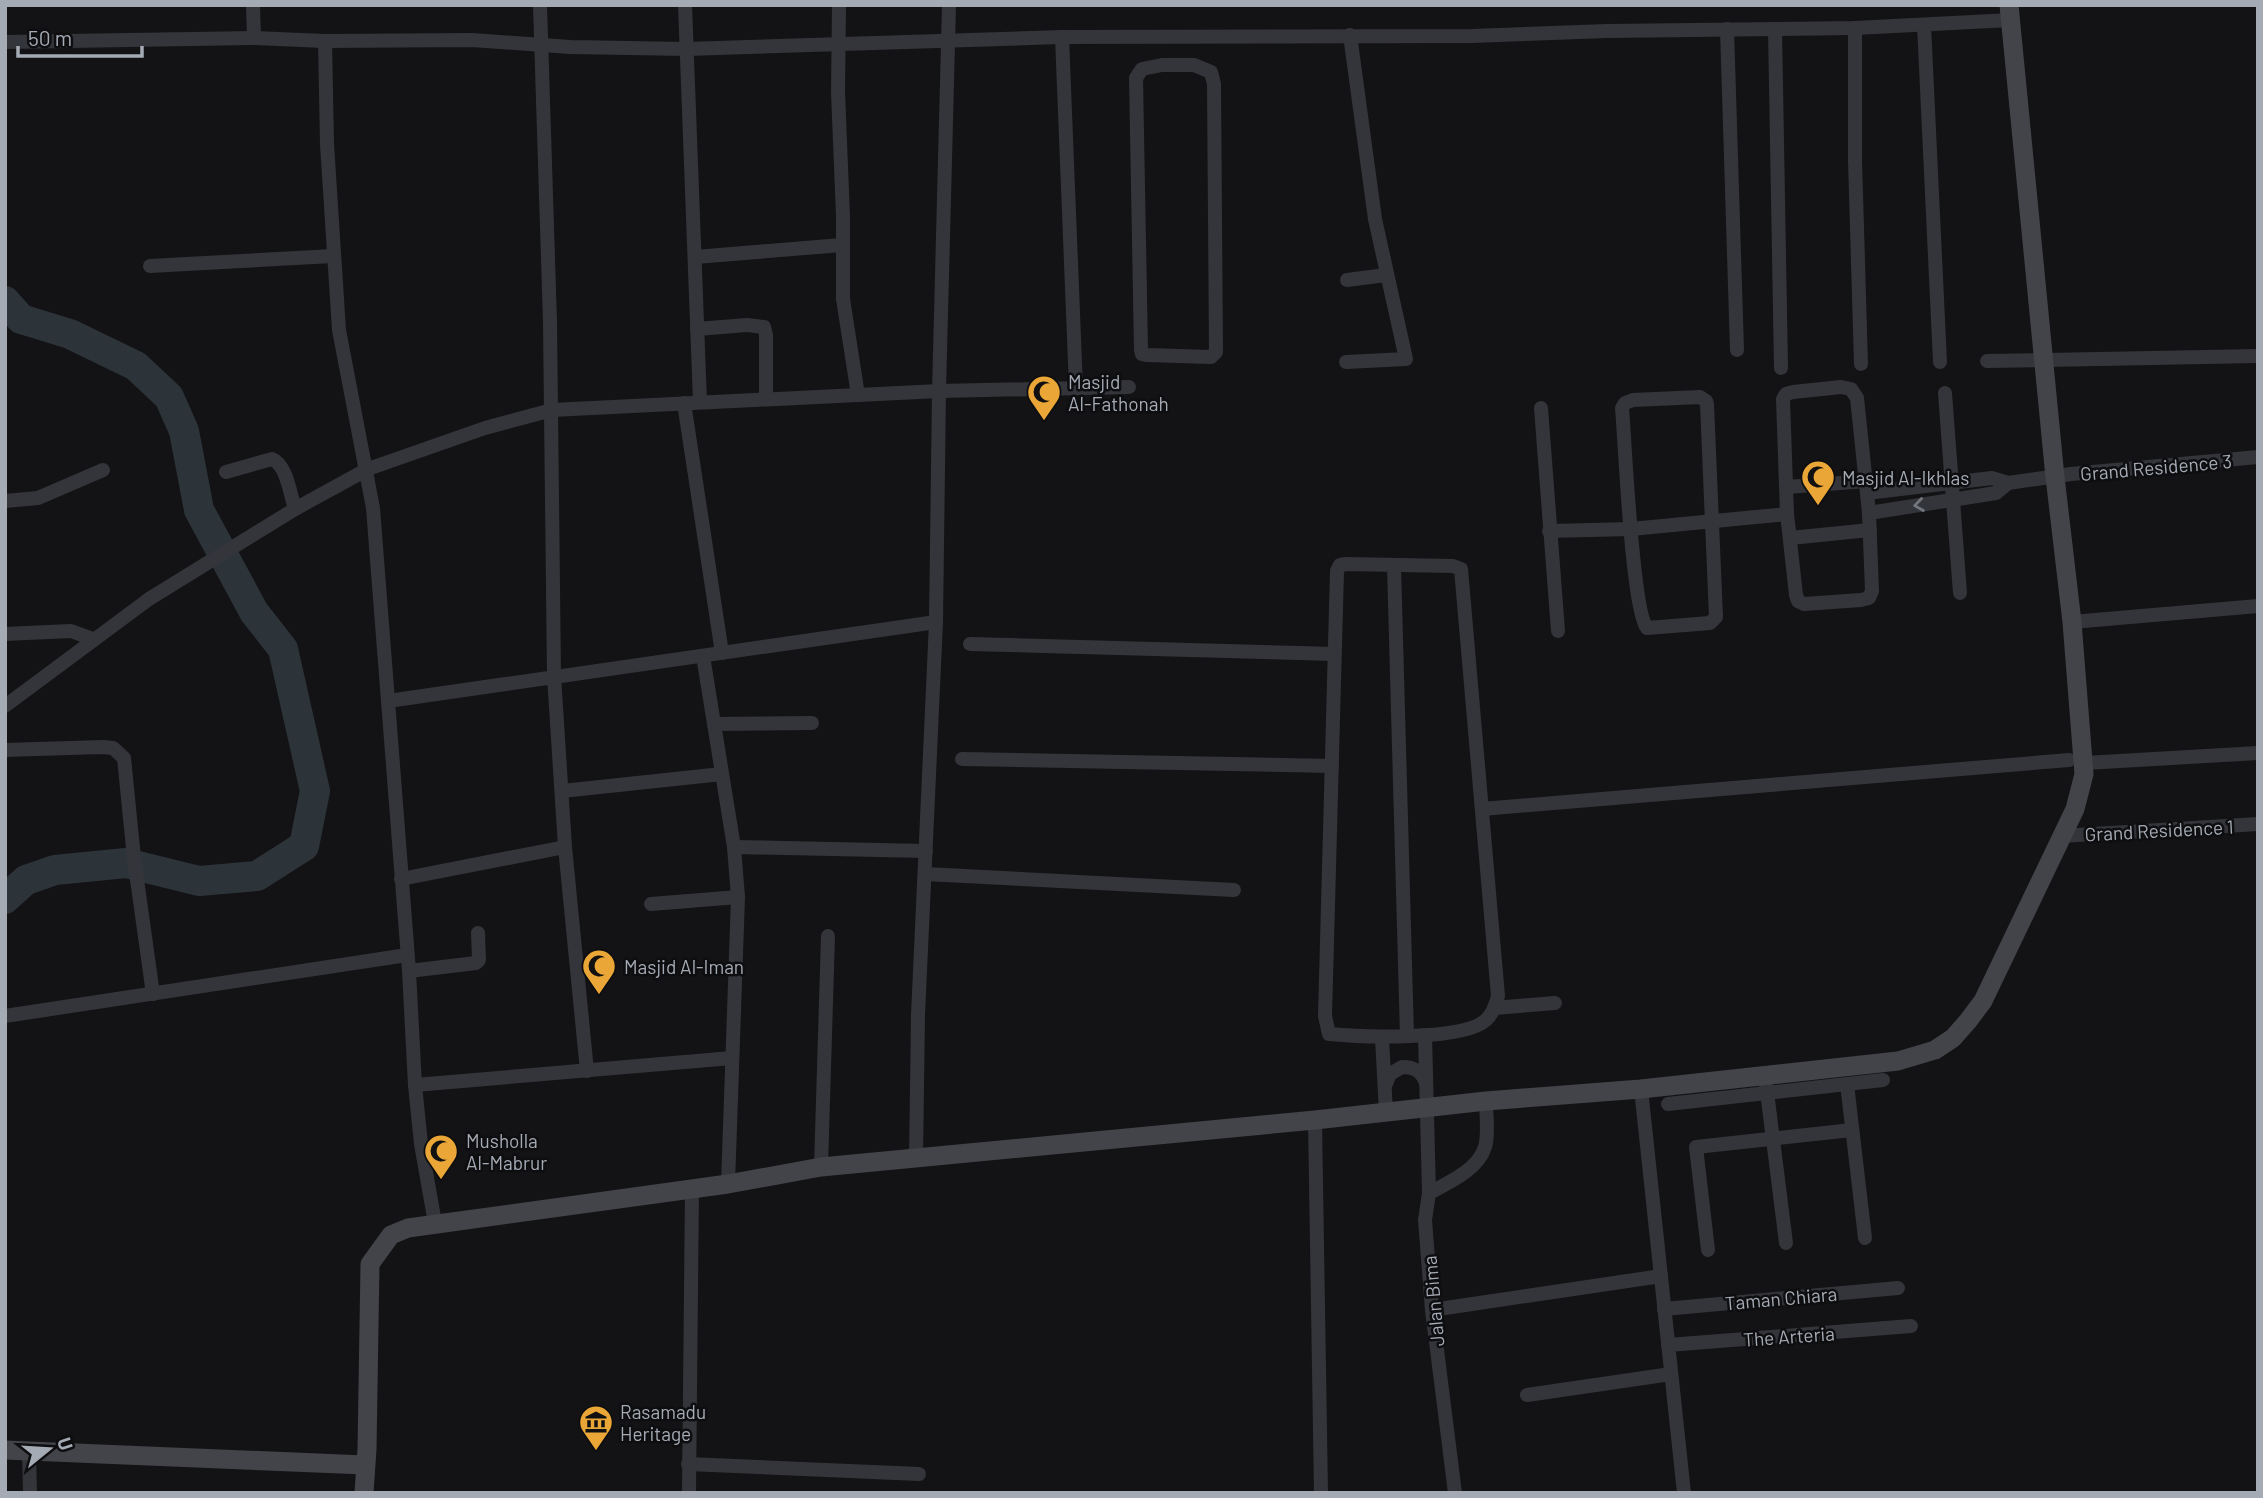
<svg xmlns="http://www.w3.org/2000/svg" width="2263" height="1498" font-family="Barlow,sans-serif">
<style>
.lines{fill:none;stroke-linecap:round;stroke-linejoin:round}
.river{stroke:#2c343a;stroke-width:30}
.street{stroke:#34353a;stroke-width:14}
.secondary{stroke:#424449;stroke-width:19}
.oneway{stroke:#72767e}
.labels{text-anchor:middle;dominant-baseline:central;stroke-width:5;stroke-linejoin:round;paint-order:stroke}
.poi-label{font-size:19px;fill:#a5abb5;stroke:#0e0e10;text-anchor:start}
.street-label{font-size:19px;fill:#a5abb5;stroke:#0e0e10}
</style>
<rect width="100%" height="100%" fill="#131315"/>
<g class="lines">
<polyline class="river" points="5,301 21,319 70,334 136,366 169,397 184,431 199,510 254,612 283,649 315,791 304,846 257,876 199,881 126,863 55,870 26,880 5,899"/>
<g class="street">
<polyline points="253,5 254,38"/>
<polyline points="540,5 550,322 554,676 565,847 587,1071"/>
<polyline points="685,5 700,402"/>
<polyline points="839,5 838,92 843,216 843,299 858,395"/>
<polyline points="1924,25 1940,362"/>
<polyline points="1855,28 1855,160 1861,364"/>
<polyline points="1727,29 1737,350"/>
<polyline points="1775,29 1781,368"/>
<polyline points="1062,37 1076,388"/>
<polyline points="325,41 327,144 339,330 373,508 409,971 415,1085 421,1144 435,1223"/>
<polyline points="5,42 254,38 325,41 472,40 570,47 687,49 1062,37 1472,36 1607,31 1855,28 2011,20"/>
<polygon points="1162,65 1194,65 1211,72 1214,84 1216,352 1211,357 1146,355 1142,354 1141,350 1136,78 1142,69"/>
<polyline points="695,257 842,245"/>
<polyline points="150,266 333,256"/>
<polyline points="1347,280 1386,275"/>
<polyline points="697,329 747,325 764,327 766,335 766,399"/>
<polyline points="1987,361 2258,356"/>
<polyline points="1346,362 1406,359 1375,219 1350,35"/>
<polygon points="1841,387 1851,389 1857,398 1869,513 1872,591 1869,598 1861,600 1804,604 1798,601 1796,595 1787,514 1783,399 1786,394 1793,392"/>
<polyline points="1945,393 1960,593"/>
<path d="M 1700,397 L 1706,401 L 1707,404 L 1716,617 L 1710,623 L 1647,628 C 1632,610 1625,442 1622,408 L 1625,403 L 1633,400 Z"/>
<polyline points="684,403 722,653"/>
<polyline points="1541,408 1558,631"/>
<path d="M 226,472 L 272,459 C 287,465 290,494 295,509"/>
<polyline points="1787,487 1867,481"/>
<polyline points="1867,493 1992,478 2008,483 2071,474 2258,457"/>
<polyline points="5,501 38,498 103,470"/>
<polyline points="1869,513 1996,493 2008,483"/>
<polyline points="1549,531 1631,529 1787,514"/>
<polyline points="1790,538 1870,530"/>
<path d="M 1346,564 L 1453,566 L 1461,569 L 1498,996 C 1496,1004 1493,1014 1486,1020 C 1464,1041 1360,1037 1329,1034 L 1325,1016 L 1337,571 L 1340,565 Z"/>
<polyline points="1394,566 1407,1036"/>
<polyline points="2072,622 2258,606"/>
<polyline points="5,634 71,631 93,639"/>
<polyline points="970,644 1334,654"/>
<polyline points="703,656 734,847 738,897 728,1184"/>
<polyline points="388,701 936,622"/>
<polyline points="5,706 149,599 295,509 368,469 485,428 552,410 939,391 1129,387"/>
<polyline points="714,724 812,723"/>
<polyline points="5,750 103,747 113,748 124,758 134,858 153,994"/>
<polyline points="962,759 1332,766"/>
<polyline points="2085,763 2258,753"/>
<polyline points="562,791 722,774"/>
<polyline points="1482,809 2069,760"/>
<polyline points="2061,836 2258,824"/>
<polyline points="734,847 926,851"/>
<polyline points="925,874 1234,890"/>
<polyline points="401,879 565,847"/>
<polyline points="651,904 738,897"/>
<polyline points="409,971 476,963 479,960 478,933"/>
<polyline points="1494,1008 1555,1003"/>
<polyline points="5,1016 407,955"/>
<polyline points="1425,1035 1429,1193 1425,1220 1432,1310 1455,1493"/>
<polyline points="1382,1038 1386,1113"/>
<polyline points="1766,1084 1786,1243"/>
<polyline points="1847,1084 1865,1238"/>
<polyline points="415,1085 732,1058"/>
<path d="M 1385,1086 L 1390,1074 L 1402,1067 C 1414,1067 1422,1071 1426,1083"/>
<polyline points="1641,1089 1684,1493"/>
<polyline points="1668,1104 1883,1080"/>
<polyline points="1315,1120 1321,1493"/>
<polyline points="916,1159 918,1015 936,622 939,391 949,5"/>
<polyline points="821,1167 828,936"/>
<path d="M 1429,1193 C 1448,1183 1478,1170 1485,1147 C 1489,1134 1486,1115 1486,1101"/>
<polyline points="1708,1250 1696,1147 1852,1130"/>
<polyline points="1664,1309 1898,1288"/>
<polyline points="1432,1310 1661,1276"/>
<polyline points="1668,1345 1911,1326"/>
<polyline points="1527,1395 1671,1374"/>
<polyline points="29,1452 30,1493"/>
<polyline points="688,1464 919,1474"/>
<polyline points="689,1493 692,1188"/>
</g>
<g class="secondary">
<polyline points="5,1450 365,1465"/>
<polyline points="364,1493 367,1449 370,1264 391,1235 408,1228 728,1184 821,1167 1315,1120 1486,1101 1641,1089 1898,1061 1935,1050 1953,1038 1968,1021 1983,1001 2075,809 2084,774 2072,622 2055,477 2009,5"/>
</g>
</g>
<defs><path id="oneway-chevron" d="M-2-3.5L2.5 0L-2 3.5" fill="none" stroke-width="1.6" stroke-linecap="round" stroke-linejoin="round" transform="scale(1.75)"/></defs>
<use class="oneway" href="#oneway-chevron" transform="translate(1919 505) rotate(172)"/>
<defs>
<g id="mosque-pin" transform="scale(1.75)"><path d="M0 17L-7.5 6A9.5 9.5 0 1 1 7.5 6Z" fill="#eaa636" stroke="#0e0e10"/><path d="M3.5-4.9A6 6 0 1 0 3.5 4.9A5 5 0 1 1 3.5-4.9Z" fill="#111"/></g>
<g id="museum-pin" transform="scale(1.75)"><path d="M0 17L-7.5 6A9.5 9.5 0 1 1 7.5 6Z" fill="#eaa636" stroke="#0e0e10"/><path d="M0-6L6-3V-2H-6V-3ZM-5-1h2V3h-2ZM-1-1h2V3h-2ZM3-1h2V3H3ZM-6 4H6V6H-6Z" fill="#111"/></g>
</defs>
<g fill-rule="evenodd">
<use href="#mosque-pin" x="1044" y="392"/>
<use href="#mosque-pin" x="1818" y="477"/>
<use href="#mosque-pin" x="599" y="966"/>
<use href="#mosque-pin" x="441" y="1151"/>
<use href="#museum-pin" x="596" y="1422"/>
</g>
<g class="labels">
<g class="poi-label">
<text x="1068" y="381">Masjid<tspan x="1068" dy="22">Al-Fathonah</tspan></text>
<text x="1842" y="477">Masjid Al-Ikhlas</text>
<text x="624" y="966">Masjid Al-Iman</text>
<text x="466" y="1140">Musholla<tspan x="466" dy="22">Al-Mabrur</tspan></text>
<text x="620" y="1411">Rasamadu<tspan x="620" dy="22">Heritage</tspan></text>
</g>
<g class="street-label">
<text transform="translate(2156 467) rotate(-5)">Grand Residence 3</text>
<text transform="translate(2159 830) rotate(-3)">Grand Residence 1</text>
<text transform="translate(1781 1298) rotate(-5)">Taman Chiara</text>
<text transform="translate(1433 1301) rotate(-95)">Jalan Bima</text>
<text transform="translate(1789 1336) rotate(-4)">The Arteria</text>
</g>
</g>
<rect width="2263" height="1498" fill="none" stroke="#a5abb5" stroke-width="14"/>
<g transform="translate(49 1449) rotate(72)" stroke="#0e0e10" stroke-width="5" paint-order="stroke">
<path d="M0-5L12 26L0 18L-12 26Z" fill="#a5abb5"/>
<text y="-10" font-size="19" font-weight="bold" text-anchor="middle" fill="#a5abb5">U</text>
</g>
<path d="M18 46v10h124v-10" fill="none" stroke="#a5abb5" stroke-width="3.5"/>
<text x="28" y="46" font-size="21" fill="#a5abb5" stroke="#0e0e10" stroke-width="5" paint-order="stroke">50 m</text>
</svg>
